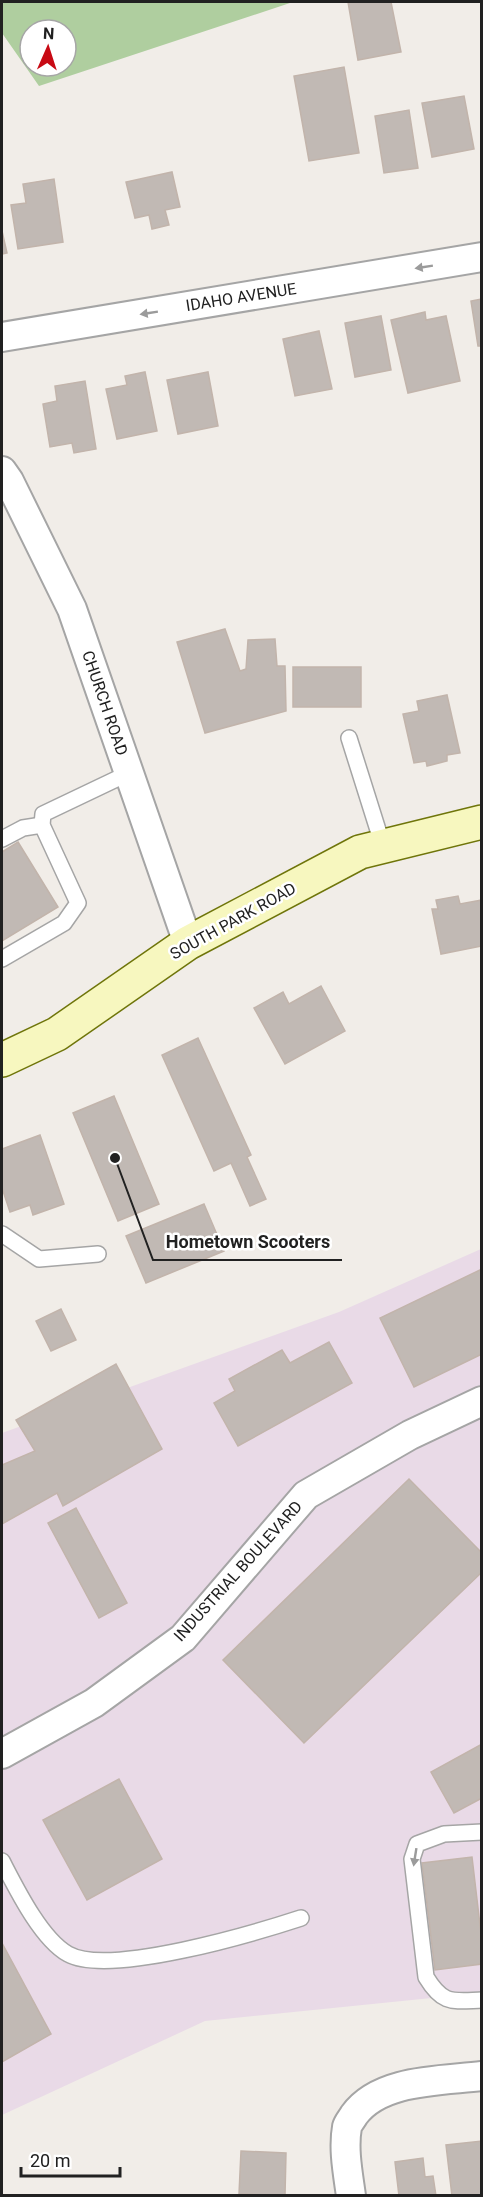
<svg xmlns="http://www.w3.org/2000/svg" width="483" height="2197" font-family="Roboto,sans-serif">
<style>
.industrial{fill:#e9dae7}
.forest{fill:#afce9f;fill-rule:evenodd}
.building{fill:#c1b9b4;stroke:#c2b4ab;stroke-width:1.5}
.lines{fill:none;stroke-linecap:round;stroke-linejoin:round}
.lane-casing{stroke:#a5a5a5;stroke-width:18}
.street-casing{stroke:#a5a5a5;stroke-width:32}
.secondary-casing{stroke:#6f750a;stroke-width:36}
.lane{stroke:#fff;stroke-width:15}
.street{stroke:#fff;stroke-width:28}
.secondary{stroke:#f7f7bf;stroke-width:33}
.oneway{fill:#9b9b9b}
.labels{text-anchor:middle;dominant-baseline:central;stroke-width:5;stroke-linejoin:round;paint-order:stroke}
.street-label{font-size:16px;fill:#212121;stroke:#fff}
.leader{fill:none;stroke:#212121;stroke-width:2}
.callout-dot{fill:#212121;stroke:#fff;stroke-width:2}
.callout-label{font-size:18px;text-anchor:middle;font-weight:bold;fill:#212121;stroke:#fff;stroke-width:5;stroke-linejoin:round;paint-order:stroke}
</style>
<rect width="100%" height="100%" fill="#f1ede8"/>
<polygon class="industrial" points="481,1249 481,1993 205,2021 2,2115 2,1433 339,1312"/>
<path class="forest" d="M 2,2 L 293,2 L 39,86 L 2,33 ZM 30,30 L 66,30 L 66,66 L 30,66 Z"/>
<g class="building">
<polygon points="348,2 391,2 401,52 358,60"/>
<polygon points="344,67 359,153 309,161 294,76"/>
<polygon points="464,96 474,149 432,157 422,103"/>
<polygon points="409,110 418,168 384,173 375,116"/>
<polygon points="172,172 180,207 165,210 169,225 152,229 149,215 135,218 126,182"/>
<polygon points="54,179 63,242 18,249 11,205 26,203 23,184"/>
<polygon points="2,231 7,253 2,254"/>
<polygon points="482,299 482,346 478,346 471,301"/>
<polygon points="425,312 426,320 446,316 460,381 408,393 391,320"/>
<polygon points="381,316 391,370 355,377 345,323"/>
<polygon points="319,331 332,389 295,396 283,339"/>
<polygon points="145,372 157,431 117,439 106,389 127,385 125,376"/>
<polygon points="208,372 218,426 178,434 167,380"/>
<polygon points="85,381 96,449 74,453 72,443 50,447 43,404 57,401 55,386"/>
<polygon points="225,629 240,671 246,669 248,640 275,639 277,666 285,666 286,711 205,733 177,642"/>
<rect x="293" y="667" width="68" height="40"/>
<polygon points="447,695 460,753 447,755 447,761 427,766 426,761 414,763 403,714 419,711 417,701"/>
<polygon points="18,842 58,907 2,941 2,852"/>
<polygon points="458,896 460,904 482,900 482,946 441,954 432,909 438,909 436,900"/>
<polygon points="321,986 345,1031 285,1064 254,1008 283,992 289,1004"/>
<polygon points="198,1038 251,1155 247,1157 266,1199 250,1206 231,1163 214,1171 162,1055"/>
<polygon points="114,1096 159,1204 118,1221 73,1113"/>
<polygon points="40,1135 64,1204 33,1215 30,1205 10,1212 2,1188 2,1149"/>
<polygon points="204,1204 224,1251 146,1283 126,1236"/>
<polygon points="482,1269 482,1354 414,1387 380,1318"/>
<polygon points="61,1309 76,1340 51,1351 36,1321"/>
<polygon points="329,1342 352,1383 238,1446 214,1403 235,1391 229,1379 282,1350 290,1363"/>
<polygon points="116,1364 162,1449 63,1506 57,1493 2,1524 2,1465 35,1451 16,1420"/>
<polygon points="409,1479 482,1553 482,1572 304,1743 223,1660"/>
<polygon points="76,1508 127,1603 99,1618 48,1523"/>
<polygon points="482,1744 482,1798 454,1813 431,1772"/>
<polygon points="119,1779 162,1859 87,1900 43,1820"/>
<polygon points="472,1857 482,1942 482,1964 435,1970 422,1863"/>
<polygon points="2,1943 51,2034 2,2062"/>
<polygon points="482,2141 482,2196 452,2196 446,2145"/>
<polygon points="241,2151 286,2153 285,2196 239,2194"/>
<polygon points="423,2158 425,2177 433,2176 436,2196 399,2196 395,2162"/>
</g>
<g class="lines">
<g class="lane-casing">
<g id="lane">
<polyline points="349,738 383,846"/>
<polyline points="2,839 23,828 42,825"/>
<polyline points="2,959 64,923 78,903 42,825 43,814 129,773"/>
<polyline points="2,1234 39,1259 98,1254"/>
<path d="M 482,1832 L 444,1834 L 417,1844 L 412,1859 L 426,1977 C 443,2005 452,2001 482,2000"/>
<path d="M 2,1861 C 16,1888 41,1939 68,1954 C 109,1977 255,1933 301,1918"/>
</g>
</g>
<g class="street-casing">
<g id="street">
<polyline points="2,337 482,257"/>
<polyline points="2,471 9,481 72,609 188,943"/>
<polyline points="2,1754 94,1703 183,1638 306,1495 410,1435 482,1401"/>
<path d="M 351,2196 C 348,2174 343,2149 347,2127 C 348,2123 352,2119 354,2115 C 380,2079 441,2081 482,2076"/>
</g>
</g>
<g class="secondary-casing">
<polyline id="secondary" points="2,1060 57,1034 188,943 360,852 482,822"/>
</g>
<use href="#lane" class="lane"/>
<use href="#street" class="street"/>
<use href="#secondary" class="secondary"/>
</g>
<defs><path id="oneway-solid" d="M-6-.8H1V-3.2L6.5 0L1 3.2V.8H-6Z" transform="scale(1.5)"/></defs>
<g class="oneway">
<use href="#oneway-solid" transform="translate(424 267) rotate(171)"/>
<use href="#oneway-solid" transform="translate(149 313) rotate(171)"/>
<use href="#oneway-solid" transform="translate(415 1857) rotate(99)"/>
</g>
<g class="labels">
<g class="street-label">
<text transform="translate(241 297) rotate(-9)">IDAHO AVENUE</text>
<text transform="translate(105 703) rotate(71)">CHURCH ROAD</text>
<text transform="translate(233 921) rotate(-29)">SOUTH PARK ROAD</text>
<text transform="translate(238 1571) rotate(-48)">INDUSTRIAL BOULEVARD</text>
</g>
</g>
<path class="leader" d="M115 1158L153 1260H342"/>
<circle class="callout-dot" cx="115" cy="1158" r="6"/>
<g class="callout-label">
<text x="248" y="1248">Hometown Scooters</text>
</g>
<rect width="483" height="2197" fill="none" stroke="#212121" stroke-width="6"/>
<g transform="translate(48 48) rotate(3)"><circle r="28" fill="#ffffff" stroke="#a6a6a6" stroke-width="1.5"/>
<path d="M0-4.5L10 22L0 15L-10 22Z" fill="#c80a14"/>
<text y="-9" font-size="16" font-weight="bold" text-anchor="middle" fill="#212121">N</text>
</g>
<path d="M21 2167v9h99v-9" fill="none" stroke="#212121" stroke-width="3"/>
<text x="30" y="2167" font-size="18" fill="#212121" stroke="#ffffff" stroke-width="4.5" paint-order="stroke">20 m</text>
</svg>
